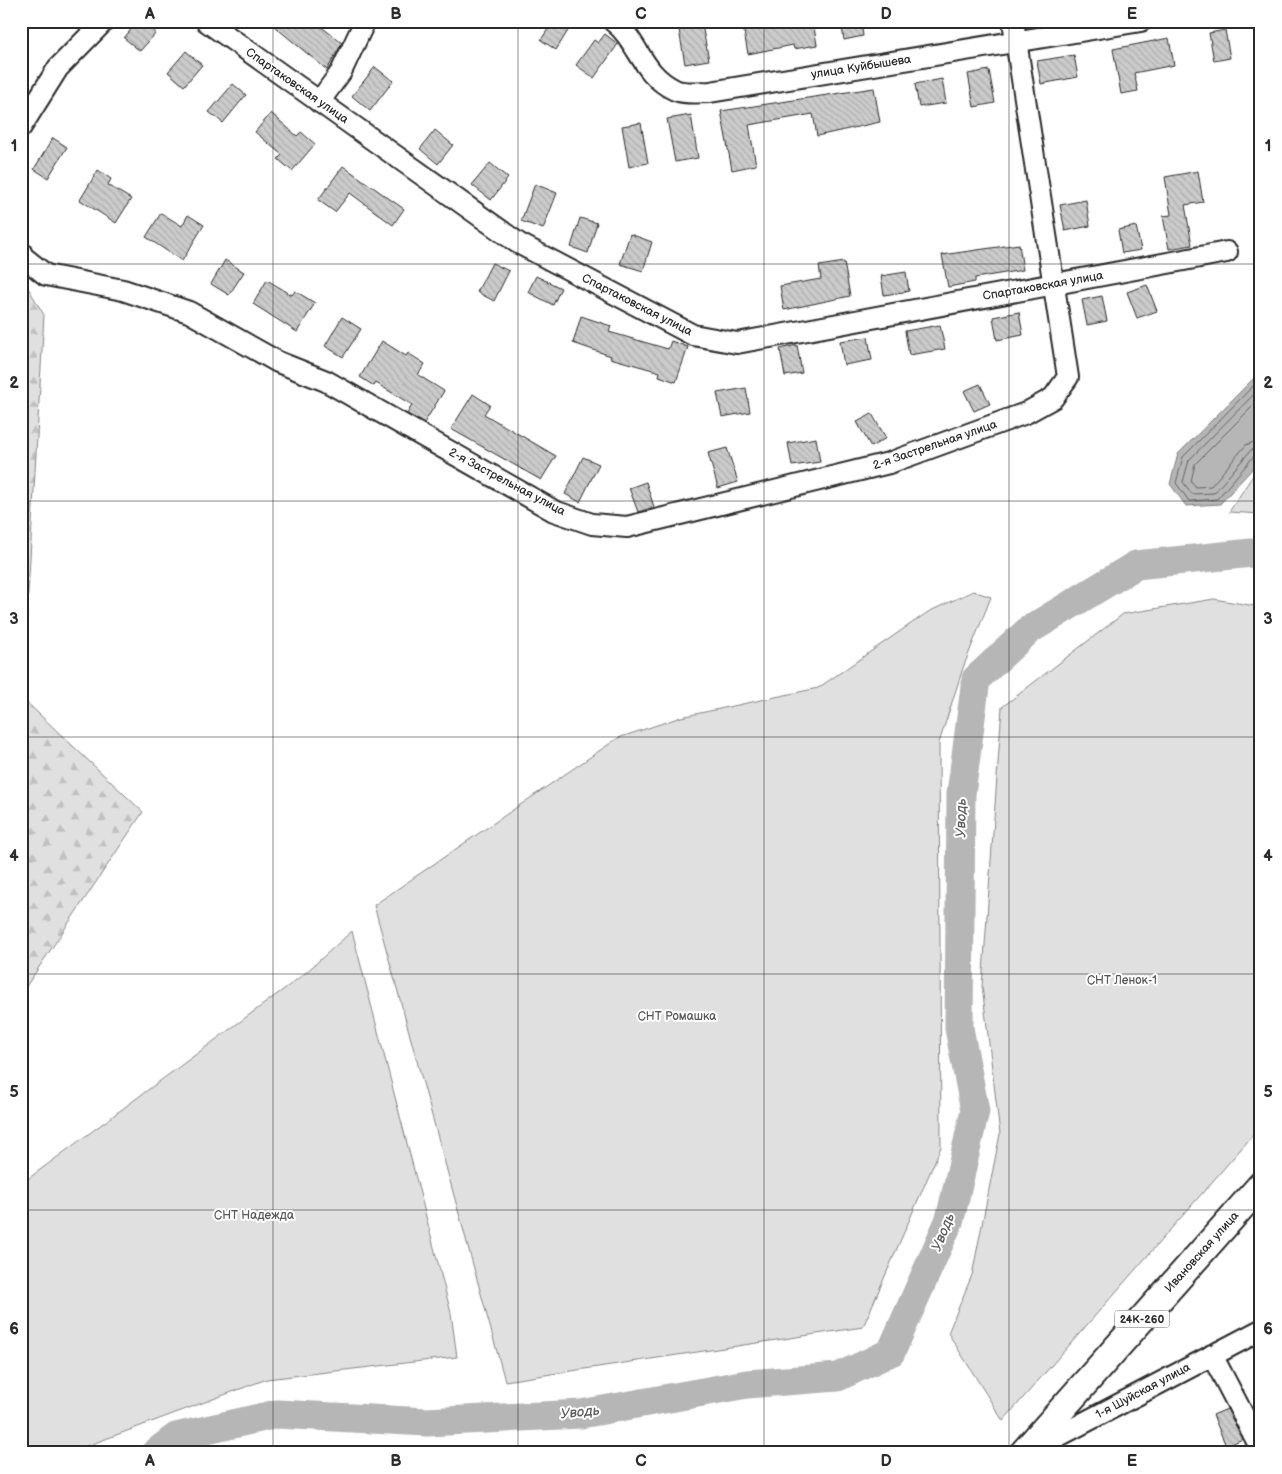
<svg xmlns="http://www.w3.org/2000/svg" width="1282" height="1474" font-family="'Balsamiq Sans',sans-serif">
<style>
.forest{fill:url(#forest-firs);stroke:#868686}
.green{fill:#e0e0e0;stroke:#868686}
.water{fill:#b6b6b6;stroke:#7e7e7e}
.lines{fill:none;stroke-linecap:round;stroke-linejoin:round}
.shore{stroke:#636363;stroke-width:1}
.river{stroke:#b6b6b6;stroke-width:29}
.building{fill:url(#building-back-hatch);stroke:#2b2b2b}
.minor-casing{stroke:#2b2b2b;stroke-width:24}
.major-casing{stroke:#2b2b2b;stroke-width:30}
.minor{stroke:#fff;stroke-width:20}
.major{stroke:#fff;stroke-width:26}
.grid{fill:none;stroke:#2b2b2b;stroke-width:1;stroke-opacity:0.55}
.labels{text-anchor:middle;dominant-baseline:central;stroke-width:4;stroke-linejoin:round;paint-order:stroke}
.shield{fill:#fff;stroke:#6b6b6b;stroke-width:1}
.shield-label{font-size:11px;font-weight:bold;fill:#2b2b2b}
.street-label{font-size:12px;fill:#2b2b2b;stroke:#fff}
.park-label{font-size:12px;fill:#585858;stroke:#fff}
.water-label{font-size:14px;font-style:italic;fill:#5c5c5c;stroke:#fff}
.neatline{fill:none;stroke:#2b2b2b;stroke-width:2}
.grid-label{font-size:16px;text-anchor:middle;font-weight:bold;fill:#2b2b2b}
</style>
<defs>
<pattern id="forest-firs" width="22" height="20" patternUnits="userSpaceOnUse" patternTransform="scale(1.25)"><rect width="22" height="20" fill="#e0e0e0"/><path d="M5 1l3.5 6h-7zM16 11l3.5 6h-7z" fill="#c0c0c0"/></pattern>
<pattern id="building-back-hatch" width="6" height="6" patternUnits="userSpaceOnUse" patternTransform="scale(1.25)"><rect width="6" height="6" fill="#cbcbcb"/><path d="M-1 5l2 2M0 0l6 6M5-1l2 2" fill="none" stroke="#aeaeae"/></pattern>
</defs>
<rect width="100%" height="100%" fill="#fff"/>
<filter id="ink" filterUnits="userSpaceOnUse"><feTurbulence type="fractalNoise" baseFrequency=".02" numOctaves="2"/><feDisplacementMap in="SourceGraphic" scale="10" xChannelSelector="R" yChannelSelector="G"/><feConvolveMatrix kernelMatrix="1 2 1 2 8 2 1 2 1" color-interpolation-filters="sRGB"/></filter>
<g filter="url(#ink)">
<polygon class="forest" points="21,276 44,315 22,698 143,812 21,994"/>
<g class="green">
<polygon points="1261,463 1261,514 1229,512"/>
<polygon points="973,591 991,597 963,668 939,743 941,1147 863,1327 505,1381 374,905 618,738 681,717 818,688 928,612"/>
<polygon points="1214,599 1261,607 1261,1126 1003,1421 948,1333 972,1275 1000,1134 982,986 1002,707 1123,614"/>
<polygon points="352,931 451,1313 457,1357 267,1379 84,1447 78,1453 21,1453 21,1184 303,975"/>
</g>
<polygon class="water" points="1261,371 1261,455 1253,468 1220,504 1186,506 1170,484 1178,454"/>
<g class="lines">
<g class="shore">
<polyline points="1261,378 1183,457 1176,483 1189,501 1217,499 1255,455 1261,453"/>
<polyline points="1261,387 1189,460 1183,482 1192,494 1214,493 1251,450 1261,447"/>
<polyline points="1261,398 1195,464 1191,481 1196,487 1211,486 1246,445 1261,439"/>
</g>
<polyline class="river" points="155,1453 176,1437 277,1414 427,1422 581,1414 747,1384 838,1377 891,1352 950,1219 975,1111 959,1028 961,794 976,679 1029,630 1136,565 1261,552"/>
</g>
<g class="building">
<polygon points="138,21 142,21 156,33 140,51 124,38"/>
<polygon points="268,21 314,21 342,43 327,70"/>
<polygon points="553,21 574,21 556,50 541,40"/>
<polygon points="742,21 813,21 817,45 794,49 793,45 748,54"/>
<polygon points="841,21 861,21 863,36 844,40"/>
<polygon points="702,25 709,60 685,64 679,30"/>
<polygon points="1225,30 1230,58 1214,61 1209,33"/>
<polygon points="605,34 618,44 594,78 576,65 594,40 598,43"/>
<polygon points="1169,38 1174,65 1134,73 1138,91 1121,94 1113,49"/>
<polygon points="186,51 202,65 184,86 168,72"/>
<polygon points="1074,55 1078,77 1041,84 1037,61"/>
<polygon points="375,67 393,81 370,111 352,96"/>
<polygon points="989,70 995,103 974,107 968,74"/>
<polygon points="942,79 946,103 919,107 915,84"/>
<polygon points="233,84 246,95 223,123 209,112"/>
<polygon points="874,88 880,122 817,136 813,114 749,125 756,165 732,170 721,111"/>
<polygon points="271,113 297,136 301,132 315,144 292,171 278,159 282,155 255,132"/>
<polygon points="691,115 698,158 675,162 667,119"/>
<polygon points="641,123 648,163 629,167 622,126"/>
<polygon points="435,130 453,145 438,164 420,149"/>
<polygon points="53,138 67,147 48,178 34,169"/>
<polygon points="490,163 508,178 491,200 472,185"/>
<polygon points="343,166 404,209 393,225 350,193 335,212 318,200"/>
<polygon points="98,170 111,179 108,185 131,199 116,223 80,200"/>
<polygon points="1198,171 1203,202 1185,205 1192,245 1169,249 1163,216 1171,215 1165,177"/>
<polygon points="535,184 557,193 543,229 521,221"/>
<polygon points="1086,200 1090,226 1065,231 1060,205"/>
<polygon points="161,213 182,226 188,215 204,225 182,261 146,237"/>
<polygon points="580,218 597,223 588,253 571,247"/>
<polygon points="1136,226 1141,250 1122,253 1118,230"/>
<polygon points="630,234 652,242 643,271 620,264"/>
<polygon points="1019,244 1023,270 975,278 975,282 948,287 942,255"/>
<polygon points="225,260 244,272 229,295 211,284"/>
<polygon points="844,262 850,296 784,310 780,286 821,279 819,266"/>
<polygon points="492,263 509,271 494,301 477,292"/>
<polygon points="906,272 909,291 884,295 881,276"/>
<polygon points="536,276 561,288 553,305 528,292"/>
<polygon points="267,280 292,295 295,291 315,303 297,332 253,304"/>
<polygon points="1147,285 1157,311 1137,318 1127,292"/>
<polygon points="1102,296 1107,321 1087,325 1082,300"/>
<polygon points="1019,312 1023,335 997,340 993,317"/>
<polygon points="581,316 611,326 609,332 668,349 671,341 688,347 676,382 659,376 660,372 610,358 611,356 573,343"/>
<polygon points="342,317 361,329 343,357 325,346"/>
<polygon points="940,325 945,349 909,355 905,331"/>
<polygon points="868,337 872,360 844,365 840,341"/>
<polygon points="382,341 406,356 408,353 425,364 418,375 444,391 424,423 407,414 412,405 376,383 374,386 360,377"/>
<polygon points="797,345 802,373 785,376 780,349"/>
<polygon points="980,384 990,404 974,411 964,391"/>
<polygon points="746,388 750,412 722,417 717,393"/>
<polygon points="473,394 490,405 484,414 556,456 541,480 451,429"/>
<polygon points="872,414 886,438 871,447 857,422"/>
<polygon points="816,438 820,462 792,466 788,443"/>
<polygon points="727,448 738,482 718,488 708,453"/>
<polygon points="583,457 599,464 580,502 565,494"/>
<polygon points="646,482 654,507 638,512 629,488"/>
<polygon points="1227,1409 1243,1439 1226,1446 1213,1415"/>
</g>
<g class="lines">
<g class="minor-casing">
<g id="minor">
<polyline points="206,21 518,243 693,335 737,343 1227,252"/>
<path d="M 613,21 C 639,41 641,74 675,90 C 684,94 700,92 710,92 L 1141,21"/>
<polyline points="319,102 341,72 365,21"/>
<polyline points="21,127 58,68 104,21"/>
<polyline points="21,252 22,256 46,275 123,290 189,312 278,362 326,381 554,511 592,524 627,527 889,463 1026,413 1053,398 1068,377 1013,21"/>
<polyline points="1212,1355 1261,1449"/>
<polyline points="1030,1451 1261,1330"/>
</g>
</g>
<g class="major-casing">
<polyline id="major" points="1023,1453 1261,1185"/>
</g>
<use href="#minor" class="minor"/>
<use href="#major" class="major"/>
</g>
</g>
<path class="grid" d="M 273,21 L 273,1453M 518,21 L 518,1453M 764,21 L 764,1453M 1009,21 L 1009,1453M 21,264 L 1261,264M 21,501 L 1261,501M 21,737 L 1261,737M 21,974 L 1261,974M 21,1210 L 1261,1210"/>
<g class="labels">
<rect class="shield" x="1114.5" y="1310.5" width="55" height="17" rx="4"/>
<g class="shield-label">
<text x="1142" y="1319">24К-260</text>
</g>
<g class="street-label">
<text transform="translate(861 67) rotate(-9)">улица Куйбышева</text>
<text transform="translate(297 86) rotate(35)">Спартаковская улица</text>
<text transform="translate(1043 286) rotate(-10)">Спартаковская улица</text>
<text transform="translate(637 305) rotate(27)">Спартаковская улица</text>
<text transform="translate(935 445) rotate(-19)">2-я Застрельная улица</text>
<text transform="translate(507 482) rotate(28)">2-я Застрельная улица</text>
<text transform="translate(1202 1252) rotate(-48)">Ивановская улица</text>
<text transform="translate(1143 1391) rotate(-28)">1-я Шуйская улица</text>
</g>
<g class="park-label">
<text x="1122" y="980">СНТ Ленок-1</text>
<text x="677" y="1016">СНТ Ромашка</text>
<text x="254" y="1215">СНТ Надежда</text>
</g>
<g class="water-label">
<text transform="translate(961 818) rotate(-89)">Уводь</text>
<text transform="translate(943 1232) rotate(-68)">Уводь</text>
<text transform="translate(580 1412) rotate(-6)">Уводь</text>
</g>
</g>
<rect width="1282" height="1474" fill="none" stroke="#fff" stroke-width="55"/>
<rect x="28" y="28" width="1226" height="1418" class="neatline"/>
<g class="grid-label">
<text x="150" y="19">A</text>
<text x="396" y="19">B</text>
<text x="641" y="19">C</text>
<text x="886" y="19">D</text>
<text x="1132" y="19">E</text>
<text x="14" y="151">1</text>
<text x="1268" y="151">1</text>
<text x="14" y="388">2</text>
<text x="1268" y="388">2</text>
<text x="14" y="624">3</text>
<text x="1268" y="624">3</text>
<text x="14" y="861">4</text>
<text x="1268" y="861">4</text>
<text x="14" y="1097">5</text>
<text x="1268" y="1097">5</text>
<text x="14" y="1334">6</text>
<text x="1268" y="1334">6</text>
<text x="150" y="1466">A</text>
<text x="396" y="1466">B</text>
<text x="641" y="1466">C</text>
<text x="886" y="1466">D</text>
<text x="1132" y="1466">E</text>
</g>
</svg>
